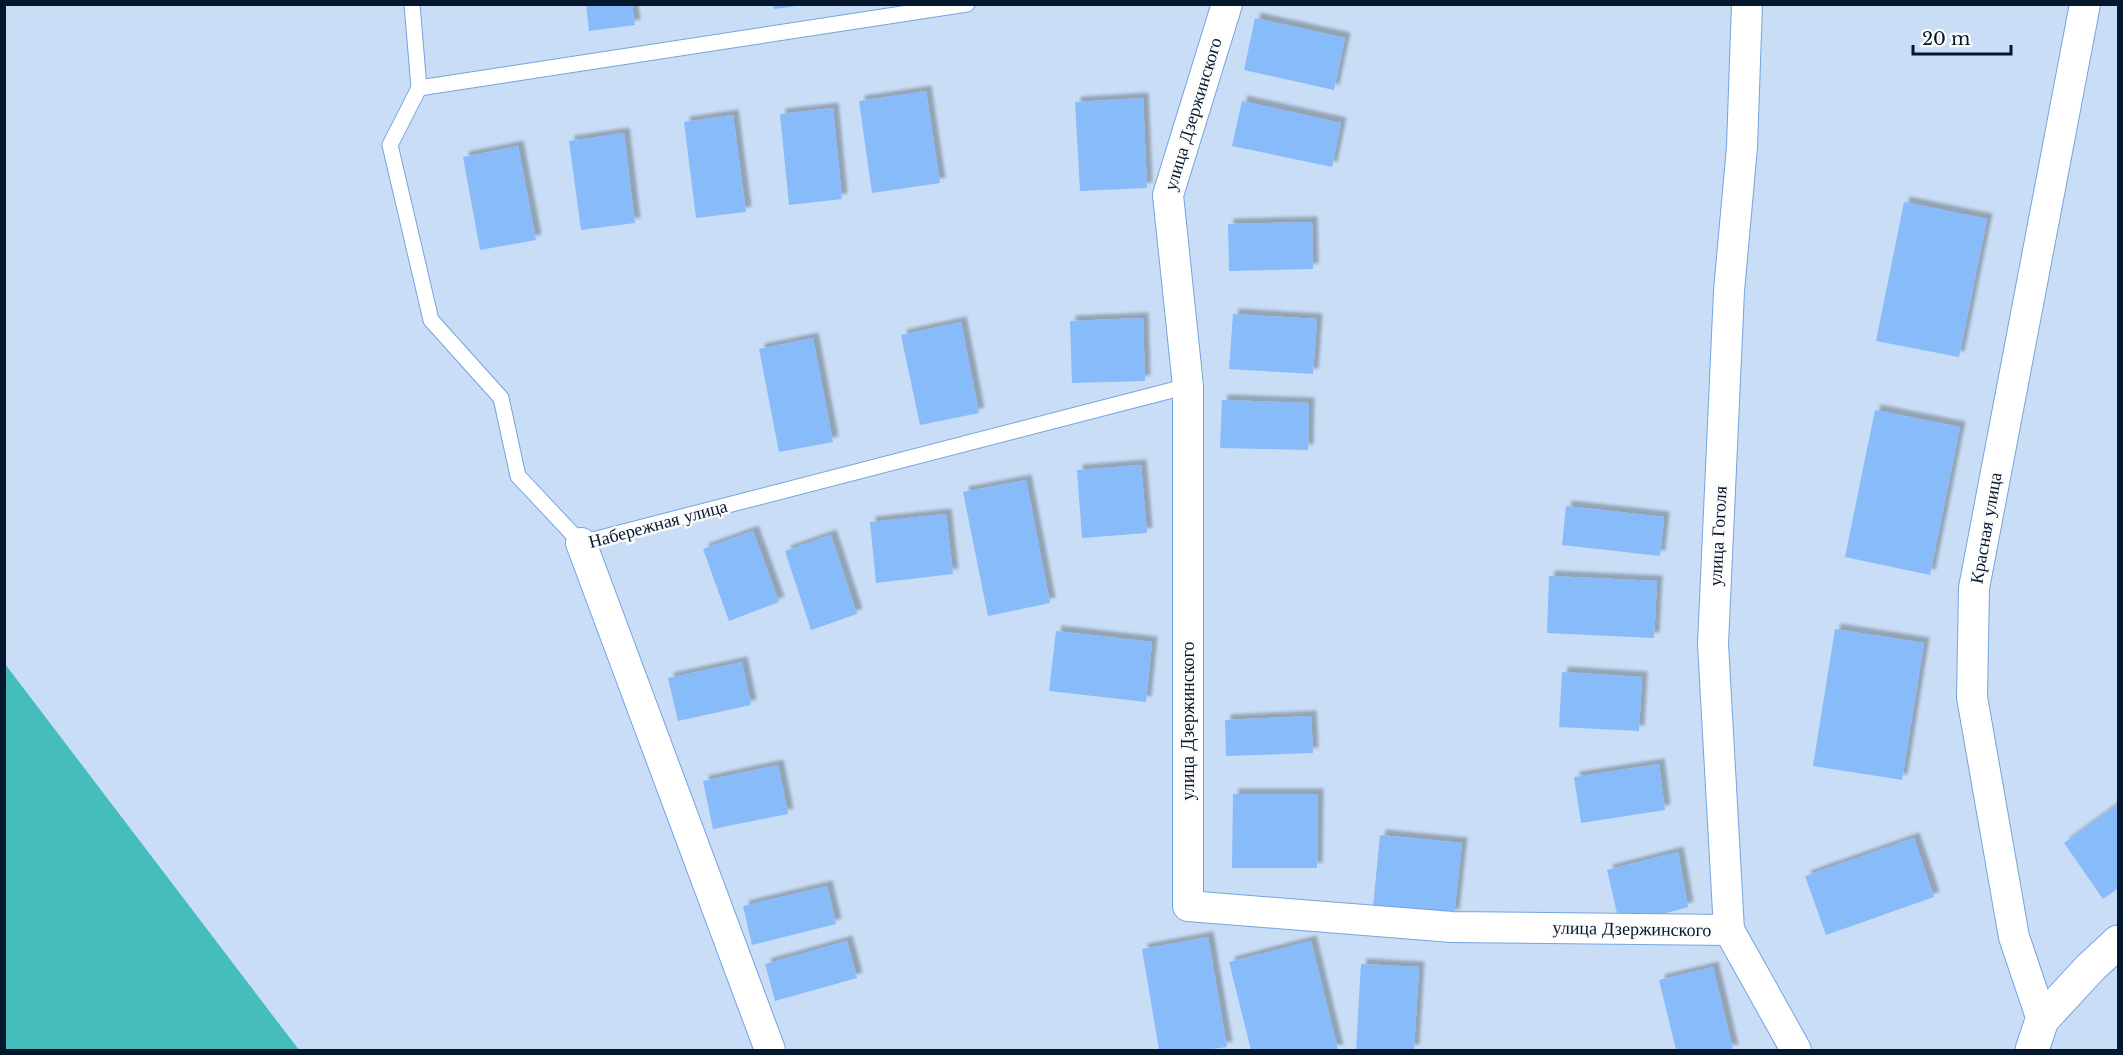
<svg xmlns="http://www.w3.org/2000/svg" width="2123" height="1055" font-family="'Libre Baskerville',serif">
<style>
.water{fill:#44bdbc}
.building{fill:#88bbfa;filter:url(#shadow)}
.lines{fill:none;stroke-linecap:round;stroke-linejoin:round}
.lane-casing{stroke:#74a4df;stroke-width:17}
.street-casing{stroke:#74a4df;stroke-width:32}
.secondary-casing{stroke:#74a4df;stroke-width:35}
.lane{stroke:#fff;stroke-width:15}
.street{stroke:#fff;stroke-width:30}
.secondary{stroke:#fff;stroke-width:33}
.labels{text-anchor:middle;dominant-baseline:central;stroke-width:5;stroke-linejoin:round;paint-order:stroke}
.street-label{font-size:18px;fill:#05172d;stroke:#fcfcfc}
</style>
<defs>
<filter id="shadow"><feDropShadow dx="5.5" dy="-5.5" stdDeviation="1.5" flood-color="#0004"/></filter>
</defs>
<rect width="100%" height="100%" fill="#c9ddf6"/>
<polygon class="water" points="4,664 5,664 299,1050 5,1050"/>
<g class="building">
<polygon points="586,4 632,4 635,25 589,31"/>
<polygon points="773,4 797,4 797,6 774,9"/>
<polygon points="1255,18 1345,38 1334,90 1244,70"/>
<polygon points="926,91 940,183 872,193 859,101"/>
<polygon points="1143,98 1147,188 1080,191 1075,102"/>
<polygon points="1242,101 1341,123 1332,167 1232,146"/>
<polygon points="833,108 842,199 789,205 780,114"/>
<polygon points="733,115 746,212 696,218 684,122"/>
<polygon points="624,133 635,223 581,230 569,141"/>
<polygon points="518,146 536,240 480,250 463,157"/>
<polygon points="1904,202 1987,219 1959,357 1876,341"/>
<polygon points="1312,222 1313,269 1229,271 1228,224"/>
<polygon points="1233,314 1317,319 1313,374 1229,369"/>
<polygon points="1143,318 1145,381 1072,383 1070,321"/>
<polygon points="961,322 979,413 920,425 901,335"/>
<polygon points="813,338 833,442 779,452 759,349"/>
<polygon points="1222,400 1309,403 1308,450 1220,448"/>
<polygon points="1875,410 1960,427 1930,575 1845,557"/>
<polygon points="1141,465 1147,533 1082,538 1077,470"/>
<polygon points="1026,480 1050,603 988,616 963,492"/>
<polygon points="1566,506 1664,517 1660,556 1562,545"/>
<polygon points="946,514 953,574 876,583 870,522"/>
<polygon points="753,531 779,602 729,621 703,549"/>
<polygon points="831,535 857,614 811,630 785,551"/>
<polygon points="1549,576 1657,581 1654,638 1547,633"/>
<polygon points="1835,629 1924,643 1902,780 1813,766"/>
<polygon points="1056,631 1152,642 1146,702 1049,691"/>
<polygon points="742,662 751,705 678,721 668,678"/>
<polygon points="1562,672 1642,677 1639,731 1559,727"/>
<polygon points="1311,716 1313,753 1226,756 1225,720"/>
<polygon points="1659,764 1665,810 1581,823 1574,777"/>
<polygon points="778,765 788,814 713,829 703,781"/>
<polygon points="1233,794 1318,794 1317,868 1232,868"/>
<polygon points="2118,804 2118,888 2103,899 2064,843"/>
<polygon points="1380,835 1462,843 1454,915 1373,907"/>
<polygon points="1914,838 1934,897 1826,935 1805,876"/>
<polygon points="1678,852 1688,907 1620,926 1607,870"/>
<polygon points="827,886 836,924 752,945 743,906"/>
<polygon points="1208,937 1227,1047 1205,1050 1159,1050 1142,949"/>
<polygon points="847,941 857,978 775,1001 765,964"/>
<polygon points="1311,941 1338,1050 1251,1050 1229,962"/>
<polygon points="1361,964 1419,967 1414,1050 1356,1050"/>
<polygon points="1713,967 1733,1050 1676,1050 1659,980"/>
</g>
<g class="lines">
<g class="lane-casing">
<g id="lane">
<polyline points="412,4 419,88 390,145 431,320 501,398 518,476 581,543 1188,386"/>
<polyline points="419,88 967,4"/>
</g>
</g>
<g class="street-casing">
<g id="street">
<polyline points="1227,4 1168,195 1188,386 1188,906 1452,927 1729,930"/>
<polyline points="1747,4 1742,147 1729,291 1713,644 1729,930 1796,1050"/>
<polyline points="581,543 770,1050"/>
<polyline points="2042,1020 2014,937 1972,697 1974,588 2085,4"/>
</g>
</g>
<g class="secondary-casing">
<polyline id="secondary" points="2032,1050 2042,1020 2090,968 2118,942"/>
</g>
<use href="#lane" class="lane"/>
<use href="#street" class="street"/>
<use href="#secondary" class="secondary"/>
</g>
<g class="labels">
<g class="street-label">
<text transform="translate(1193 114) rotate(-73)">улица Дзержинского</text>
<text transform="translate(658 524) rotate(-15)">Набережная улица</text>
<text transform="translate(1986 528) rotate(-80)">Красная улица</text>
<text transform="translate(1718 536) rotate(-87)">улица Гоголя</text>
<text transform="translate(1188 721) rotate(-90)">улица Дзержинского</text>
<text transform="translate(1632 929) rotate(1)">улица Дзержинского</text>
</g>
</g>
<rect width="2123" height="1055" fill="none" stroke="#05172d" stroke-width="12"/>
<path d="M1913 45v9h98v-9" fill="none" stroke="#05172d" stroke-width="3"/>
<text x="1922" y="45" font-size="18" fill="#05172d" stroke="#fcfcfc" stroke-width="4.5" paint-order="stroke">20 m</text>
</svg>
